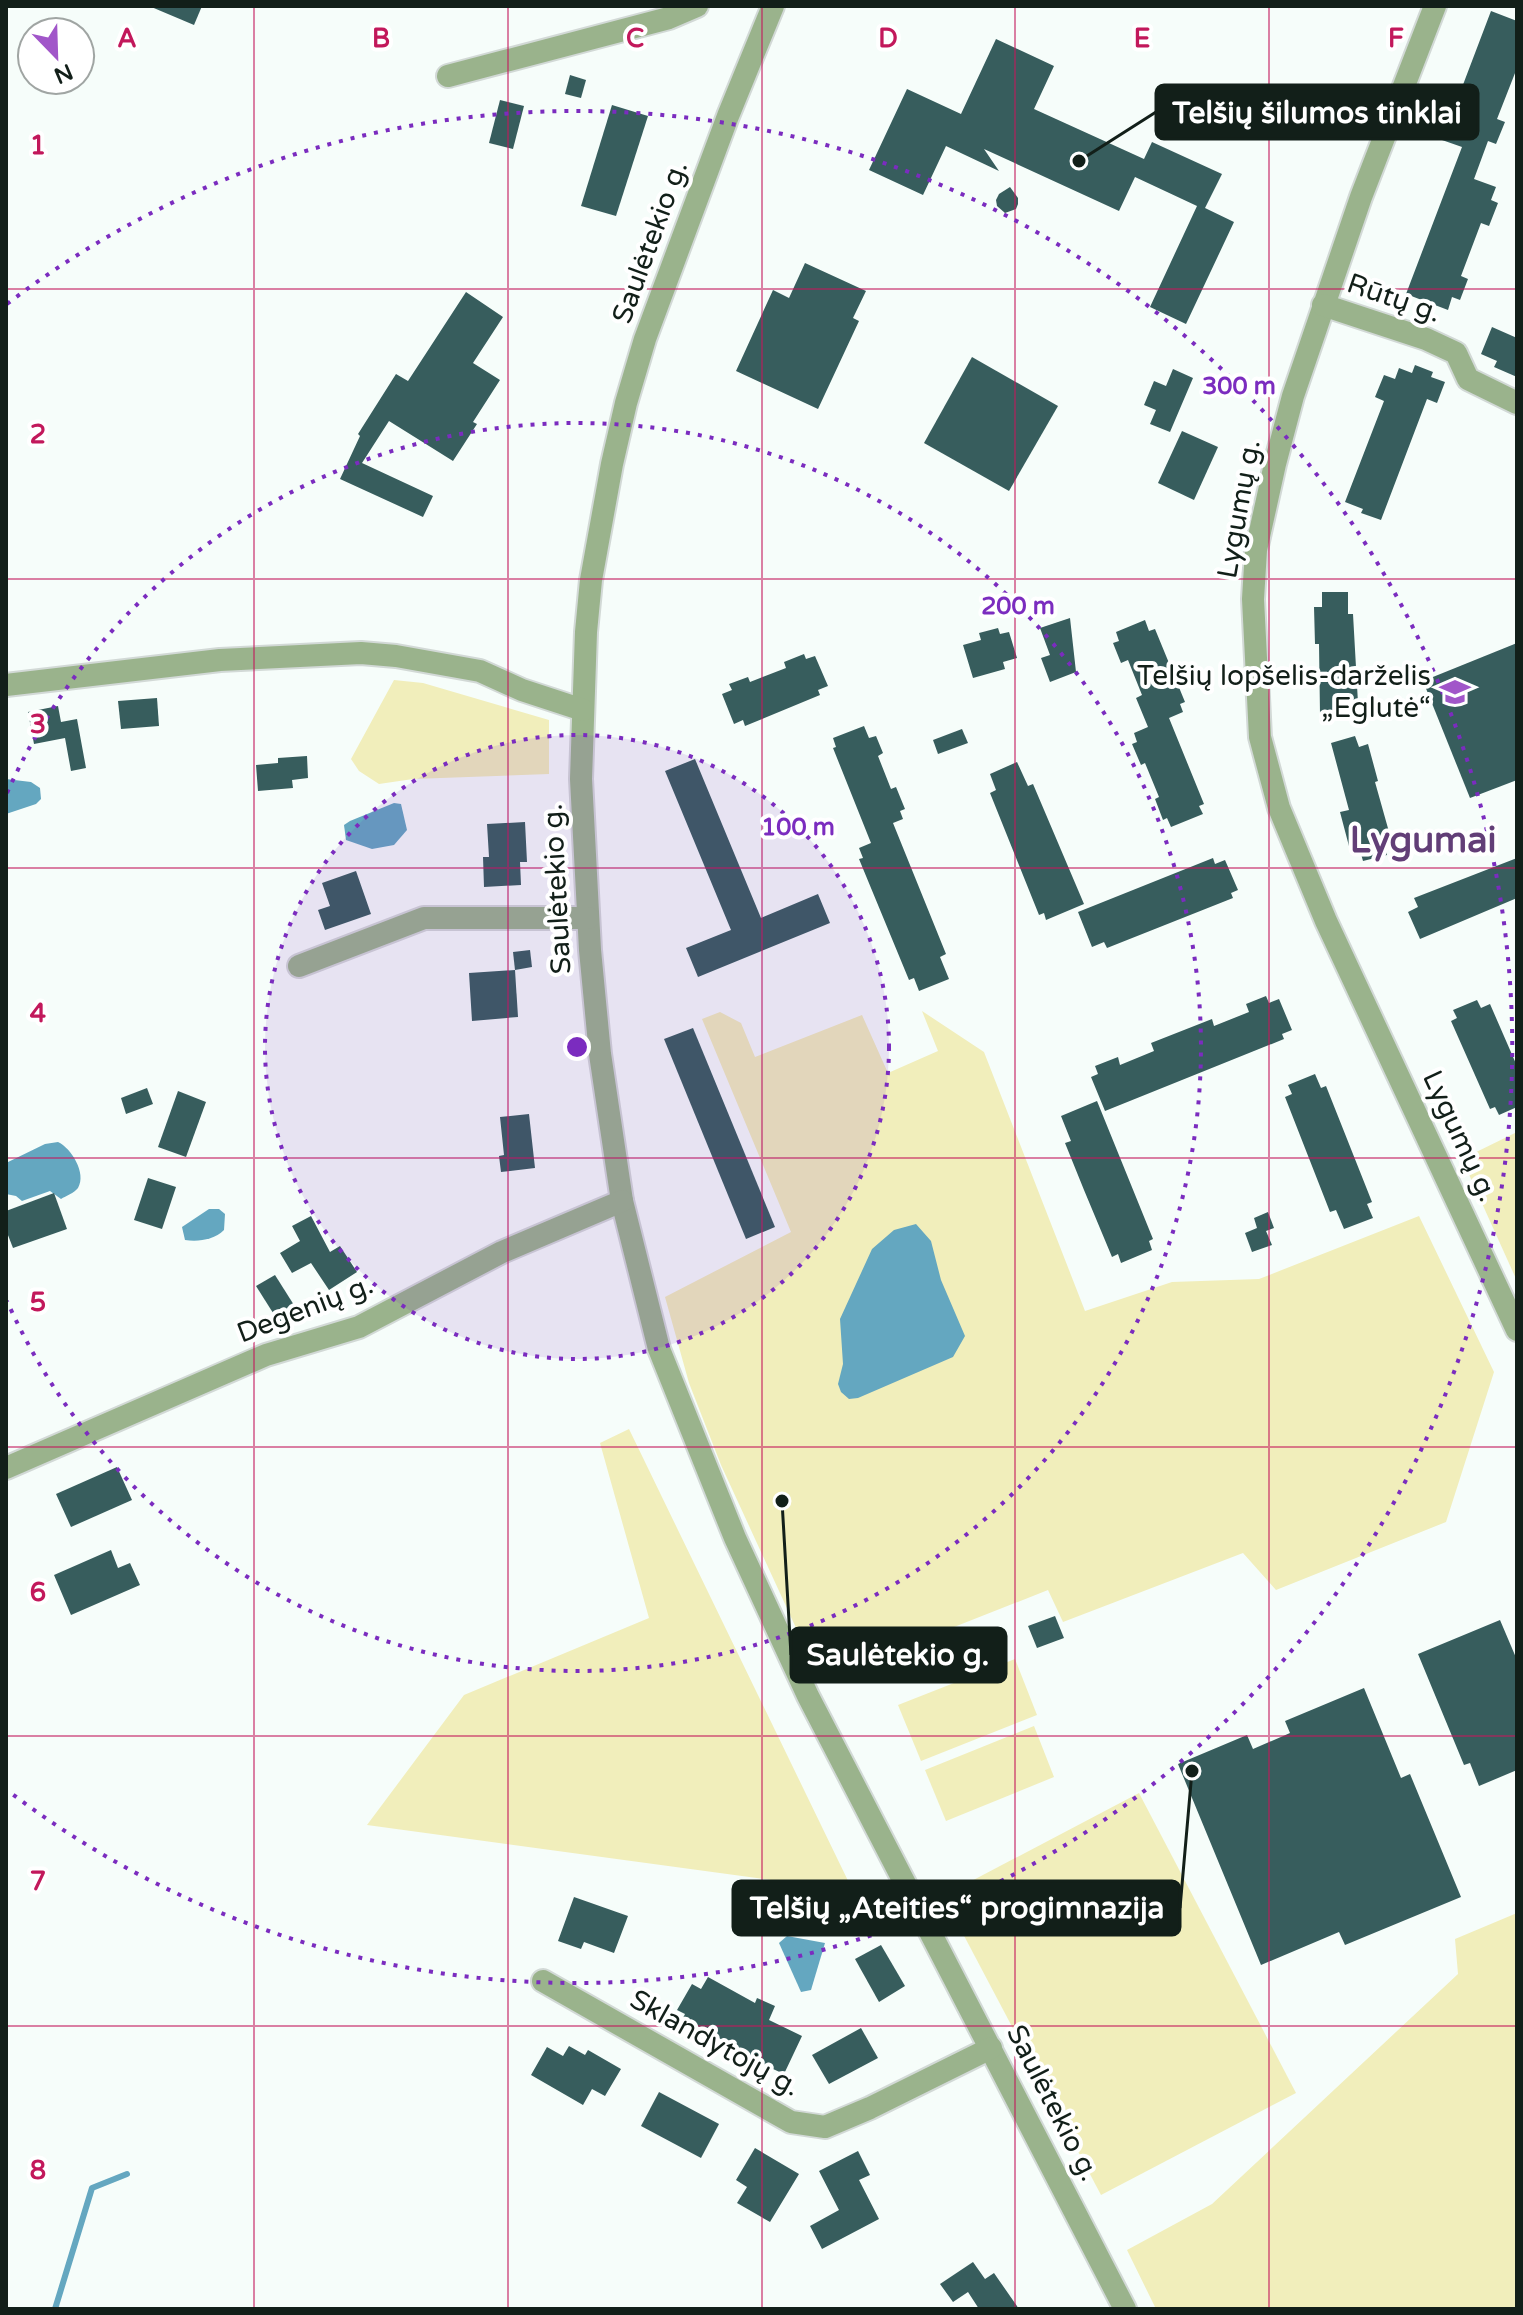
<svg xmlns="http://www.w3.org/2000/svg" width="1523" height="2315" font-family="'Varela Round',sans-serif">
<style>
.green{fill:#f1eebb}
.water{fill:#64a7c0}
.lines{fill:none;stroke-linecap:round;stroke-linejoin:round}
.stream{stroke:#64a7c0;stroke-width:6}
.building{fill:#375d5d}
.minor-casing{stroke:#d2d9d6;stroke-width:26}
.minor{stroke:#9ab38c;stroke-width:22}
.grid{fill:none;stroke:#c2185b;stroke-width:2;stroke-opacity:0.55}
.ring{fill:none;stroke:#7b2cbf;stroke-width:4;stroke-dasharray:4 8}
.labels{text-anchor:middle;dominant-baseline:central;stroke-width:8;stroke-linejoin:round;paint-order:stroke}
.street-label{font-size:28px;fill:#121f19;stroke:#fff}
.poi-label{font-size:28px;fill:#121f19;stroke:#fff;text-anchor:end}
.district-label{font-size:36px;font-weight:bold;fill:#623e77;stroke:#fff}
.grid-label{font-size:26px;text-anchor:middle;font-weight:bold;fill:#c2185b;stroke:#fff;stroke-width:8;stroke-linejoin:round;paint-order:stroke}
.centre{fill:#7b2cbf;stroke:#fff;stroke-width:4}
.ring-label{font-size:24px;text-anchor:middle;font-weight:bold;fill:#7b2cbf;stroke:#fff;stroke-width:8;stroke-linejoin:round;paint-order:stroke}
.leader{fill:none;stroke:#121f19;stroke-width:3}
.callout-dot{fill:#121f19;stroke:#fff;stroke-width:3}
.callout{fill:#121f19;stroke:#121f19;stroke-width:3}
.callout-label{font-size:30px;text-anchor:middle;font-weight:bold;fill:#fff}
</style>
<rect width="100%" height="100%" fill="#f6fdfa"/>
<g class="green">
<polygon points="394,680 423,683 549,720 549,774 413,779 379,784 359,771 351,759"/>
<polygon points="922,1011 984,1052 1085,1311 1172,1282 1259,1279 1419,1216 1494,1372 1446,1522 1276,1590 1243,1553 1063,1622 1048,1590 820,1680 721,1465 689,1383 665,1297 791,1232 702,1019 720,1012 741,1023 755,1057 862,1015 888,1073 938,1051"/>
<polygon points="1517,1132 1517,1281 1462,1159"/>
<polygon points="629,1429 853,1891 367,1825 464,1695 649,1618 600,1443"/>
<polygon points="1015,1659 1037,1715 921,1761 898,1705"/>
<polygon points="1034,1726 1054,1777 946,1821 925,1770"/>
<polygon points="1139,1793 1296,2093 1101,2195 943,1896"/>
<polygon points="1517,1913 1517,2309 1156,2309 1127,2250 1212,2204 1458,1974 1455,1939"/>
</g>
<g class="water">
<polygon points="6,779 31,782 40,788 41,799 36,804 6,814"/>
<polygon points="394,803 401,804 407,830 394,845 372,849 346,840 344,825 350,821"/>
<path d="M 58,1142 C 71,1148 87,1173 78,1188 C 74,1193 66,1196 61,1199 L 50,1191 L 22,1201 L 16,1196 L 6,1194 L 6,1163 L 45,1144 Z"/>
<path d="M 209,1209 L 219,1209 L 225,1214 L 224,1230 C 214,1240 198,1242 185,1240 L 182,1227 Z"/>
<polygon points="916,1224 931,1241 941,1280 965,1336 953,1357 858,1398 849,1399 841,1392 838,1384 843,1364 840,1319 872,1249 894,1230"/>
<polygon points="787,1936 825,1943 811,1990 801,1992 779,1943"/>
</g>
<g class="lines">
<polyline class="stream" points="55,2309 92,2188 127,2174"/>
</g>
<g class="building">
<polygon points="149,6 202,6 194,25"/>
<polygon points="1491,11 1517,21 1517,68 1497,119 1505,122 1496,144 1488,141 1474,179 1496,187 1491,200 1498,203 1489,226 1481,223 1461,276 1468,279 1460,300 1452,297 1448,310 1406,294 1462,147 1442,140"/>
<polygon points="996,39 1054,66 1034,109 1144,159 1152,142 1222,174 1205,208 1234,222 1186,324 1150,307 1197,206 1135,177 1119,211 984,149 999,171 946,146 923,195 869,170 907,89 961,114"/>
<polygon points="570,75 586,80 581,98 565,94"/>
<polygon points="500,100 524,106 513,149 489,143"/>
<polygon points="612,105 648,116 616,216 581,206"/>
<polygon points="1010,187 1018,198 1018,204 1016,209 1005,213 997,206 996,200 999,194"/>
<polygon points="805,263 866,291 853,318 859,321 818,409 736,371 773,290 789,298"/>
<polygon points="466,292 503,317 473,363 500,380 473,422 477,424 453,461 389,421 362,463 433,496 423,517 340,479 360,436 358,434 396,374 408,381"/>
<polygon points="1492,327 1517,338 1517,377 1494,367 1497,361 1481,354"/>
<polygon points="972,357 1058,406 1009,491 924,443"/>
<polygon points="1415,365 1433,372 1431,377 1445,382 1437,403 1427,399 1381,520 1361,513 1363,509 1345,502 1384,401 1375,397 1384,375 1395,379 1399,368 1412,373"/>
<polygon points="1173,369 1193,378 1170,432 1150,424 1156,410 1144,405 1154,381 1166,386"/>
<polygon points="1182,431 1218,447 1194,500 1158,483"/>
<polygon points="1322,592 1348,592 1348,614 1353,614 1358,703 1346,703 1349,713 1320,714 1319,644 1315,644 1314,607 1322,607"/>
<polygon points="1070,618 1076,672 1050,682 1041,658 1050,655 1040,628"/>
<polygon points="1145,620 1149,631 1155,629 1185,702 1180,704 1183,712 1169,718 1204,804 1199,806 1203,814 1171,827 1167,818 1163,820 1155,799 1159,797 1145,763 1141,765 1132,744 1137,742 1134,733 1148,727 1136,698 1142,695 1128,660 1121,663 1113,643 1119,641 1116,632"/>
<polygon points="998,628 1000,634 1009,632 1017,658 1003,662 1005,669 973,678 963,645 981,640 979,633"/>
<polygon points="1517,643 1517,780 1470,798 1423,681"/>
<polygon points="804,654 806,659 815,656 828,686 818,690 820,695 745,726 743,720 734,724 722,694 732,690 729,684 748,677 750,682 786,668 784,662"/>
<polygon points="157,698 159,726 121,729 118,701"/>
<polygon points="58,706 61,722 77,719 86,768 71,771 65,738 34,744 28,712"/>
<polygon points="864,726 869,738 876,736 883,753 878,756 891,789 896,787 905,809 900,811 903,819 893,823 946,954 940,957 949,979 919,991 914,978 909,980 859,859 863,858 859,848 871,843 833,748 836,747 833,738"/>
<polygon points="962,729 968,743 938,754 933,740"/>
<polygon points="1355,736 1359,747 1368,744 1378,781 1375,782 1391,839 1383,841 1387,855 1363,861 1359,847 1350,850 1340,812 1349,810 1331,743"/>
<polygon points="307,756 308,778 292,780 293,788 258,791 256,765 278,763 278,758"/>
<polygon points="695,759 761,918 818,894 830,923 698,977 686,948 731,930 665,771"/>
<polygon points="1017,762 1028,786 1033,784 1084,904 1046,920 1044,913 1039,915 990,793 996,790 990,774"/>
<polygon points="525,822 527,862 520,862 521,885 484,887 483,857 489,857 487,824"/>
<polygon points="1213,858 1215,864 1225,860 1238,890 1231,893 1233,898 1107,948 1104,942 1092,947 1078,912"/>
<polygon points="1517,858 1517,898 1420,939 1408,912 1418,907 1414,898"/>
<polygon points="356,871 371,914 325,930 318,910 330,906 322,883"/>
<polygon points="530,950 532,967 515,970 513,952"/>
<polygon points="515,970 518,1017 472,1021 469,973"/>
<polygon points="1266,996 1269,1003 1279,999 1292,1030 1282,1034 1284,1039 1105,1111 1091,1077 1098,1074 1095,1066 1118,1057 1120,1065 1154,1051 1151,1043 1212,1019 1214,1026 1249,1012 1246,1004"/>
<polygon points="1477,1000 1481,1008 1490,1004 1517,1066 1517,1107 1499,1115 1495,1107 1490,1109 1451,1021 1457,1018 1453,1010"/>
<polygon points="693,1028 775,1227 746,1239 664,1039"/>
<polygon points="1315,1074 1321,1088 1326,1086 1372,1202 1367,1204 1373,1218 1344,1229 1336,1210 1330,1212 1285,1097 1292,1094 1288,1085"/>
<polygon points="147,1088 153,1104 126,1114 121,1098"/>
<polygon points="178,1091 206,1102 186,1157 158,1147"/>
<polygon points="1097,1101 1153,1239 1149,1241 1152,1250 1121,1263 1118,1254 1112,1257 1084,1190 1065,1143 1071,1141 1061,1116"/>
<polygon points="529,1114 535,1168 501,1172 499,1156 504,1155 500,1117"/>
<polygon points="148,1178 176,1187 162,1229 134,1220"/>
<polygon points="54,1193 67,1229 13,1248 6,1230 6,1211"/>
<polygon points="1268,1212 1274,1228 1266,1231 1272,1245 1252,1252 1245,1233 1257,1228 1254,1218"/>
<polygon points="311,1216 330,1252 340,1246 357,1272 329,1290 311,1263 292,1273 280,1253 300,1241 292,1226"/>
<polygon points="275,1275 299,1313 280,1324 256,1286"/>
<polygon points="117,1467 132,1500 71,1527 56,1494"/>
<polygon points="111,1550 118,1568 130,1563 140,1585 71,1615 54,1575"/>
<polygon points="1055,1616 1064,1638 1037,1648 1028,1626"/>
<polygon points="1500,1620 1517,1660 1517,1770 1479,1786 1470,1763 1464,1765 1418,1654"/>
<polygon points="1364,1688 1401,1778 1410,1774 1461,1897 1345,1945 1339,1932 1261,1965 1178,1764 1247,1735 1253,1749 1290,1733 1285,1721"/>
<polygon points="574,1897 628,1916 614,1953 584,1942 581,1949 558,1941"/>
<polygon points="881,1945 905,1986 879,2002 855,1959"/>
<polygon points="708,1977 755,2003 757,1998 775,2006 769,2020 802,2036 784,2074 733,2051 735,2047 683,2018 685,2014 677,2010 692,1984 701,1989"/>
<polygon points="861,2028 878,2058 829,2084 812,2055"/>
<polygon points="569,2046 585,2055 588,2050 621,2069 605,2096 592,2089 583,2105 531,2075 547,2047 563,2056"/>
<polygon points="659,2092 719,2124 701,2158 641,2126"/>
<polygon points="755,2148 799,2174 770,2222 737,2203 747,2187 736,2180"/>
<polygon points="858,2151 870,2175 859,2180 879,2219 822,2249 810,2226 839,2210 819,2171"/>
<polygon points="973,2262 985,2279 994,2273 1019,2309 979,2309 968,2292 953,2302 940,2284"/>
</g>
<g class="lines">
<g class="minor-casing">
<g id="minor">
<polyline points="773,6 728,116 645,339 626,403 612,464 591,580 586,632 581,779 590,950 600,1054 622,1201 659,1349 735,1538 808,1696 1125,2309"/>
<polyline points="1435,6 1361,197 1293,396 1275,464 1256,550 1253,599 1260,737 1279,808 1326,921 1517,1330"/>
<polyline points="448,76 669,18 697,6"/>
<polyline points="1323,305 1426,339 1456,353 1468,379 1517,403"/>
<polyline points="6,685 220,660 361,653 396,656 480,671 522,690 583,710"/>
<polyline points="299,966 424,918 588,918"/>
<polyline points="6,1468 266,1355 359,1327 502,1252 622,1201"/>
<polyline points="543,1981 791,2122 825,2127 870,2108 991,2048"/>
</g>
</g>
<use href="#minor" class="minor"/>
</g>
<path class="grid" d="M 254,6 L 254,2309M 508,6 L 508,2309M 762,6 L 762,2309M 1015,6 L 1015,2309M 1269,6 L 1269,2309M 6,289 L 1517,289M 6,579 L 1517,579M 6,868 L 1517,868M 6,1158 L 1517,1158M 6,1447 L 1517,1447M 6,1736 L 1517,1736M 6,2026 L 1517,2026"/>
<circle cx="577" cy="1047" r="312" fill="#7b2cbf" fill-opacity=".12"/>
<g class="ring">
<circle cx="577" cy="1047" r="312"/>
<path d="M7 793A624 624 0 1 1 7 1301"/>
<path d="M7 304A936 936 0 1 1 7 1790"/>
</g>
<defs>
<g id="school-bare" transform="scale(2.4)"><path d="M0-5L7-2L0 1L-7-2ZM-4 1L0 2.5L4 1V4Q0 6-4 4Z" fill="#a156c9" stroke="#fff" stroke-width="2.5" paint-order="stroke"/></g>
</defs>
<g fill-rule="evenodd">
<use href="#school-bare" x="1455" y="692"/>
</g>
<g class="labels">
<g class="street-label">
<text transform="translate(650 242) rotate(-70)">Saulėtekio g.</text>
<text transform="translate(1394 298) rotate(19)">Rūtų g.</text>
<text transform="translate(1239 509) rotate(-80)">Lygumų g.</text>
<text transform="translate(557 889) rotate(-93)">Saulėtekio g.</text>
<text transform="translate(1460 1136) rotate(65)">Lygumų g.</text>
<text transform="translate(305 1309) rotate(-21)">Degenių g.</text>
<text transform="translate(715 2043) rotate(29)">Sklandytojų g.</text>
<text transform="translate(1053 2103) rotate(63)">Saulėtekio g.</text>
</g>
<g class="poi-label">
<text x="1431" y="676">Telšių lopšelis-darželis<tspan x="1431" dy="32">„Eglutė“</tspan></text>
</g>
<g class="district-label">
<text x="1423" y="840">Lygumai</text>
</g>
</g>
<g class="grid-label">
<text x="127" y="47">A</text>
<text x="381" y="47">B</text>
<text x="635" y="47">C</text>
<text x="888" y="47">D</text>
<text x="1142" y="47">E</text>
<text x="1396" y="47">F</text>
<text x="38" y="154">1</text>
<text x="38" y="443">2</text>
<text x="38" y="733">3</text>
<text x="38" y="1022">4</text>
<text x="38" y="1311">5</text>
<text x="38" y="1601">6</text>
<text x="38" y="1890">7</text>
<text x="38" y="2179">8</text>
</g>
<circle cx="577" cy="1047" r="12" class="centre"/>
<g class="ring-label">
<text x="1239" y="394">300 m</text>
<text x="1018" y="614">200 m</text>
<text x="798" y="835">100 m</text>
</g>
<path class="leader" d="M1079 161L1156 112M782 1501L791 1655M1192 1771L1180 1908"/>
<g class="callout-dot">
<circle cx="1079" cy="161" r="8"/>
<circle cx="782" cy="1501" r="8"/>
<circle cx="1192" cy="1771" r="8"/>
</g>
<g class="callout">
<rect x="1156" y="85" width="322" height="54" rx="8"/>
<rect x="791" y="1628" width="215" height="54" rx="8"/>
<rect x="733" y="1881" width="447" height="54" rx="8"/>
</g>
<g class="callout-label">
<text x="1317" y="123">Telšių šilumos tinklai</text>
<text x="898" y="1665">Saulėtekio g.</text>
<text x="957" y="1918">Telšių „Ateities“ progimnazija</text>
</g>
<rect width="1523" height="2315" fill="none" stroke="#121f19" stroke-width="16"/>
<g transform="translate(56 56) rotate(157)"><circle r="38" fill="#ffffff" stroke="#a0a5a3" stroke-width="2"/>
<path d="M0-6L14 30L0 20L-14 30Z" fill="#a156c9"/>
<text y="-12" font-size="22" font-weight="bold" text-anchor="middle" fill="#121f19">N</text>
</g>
</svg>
